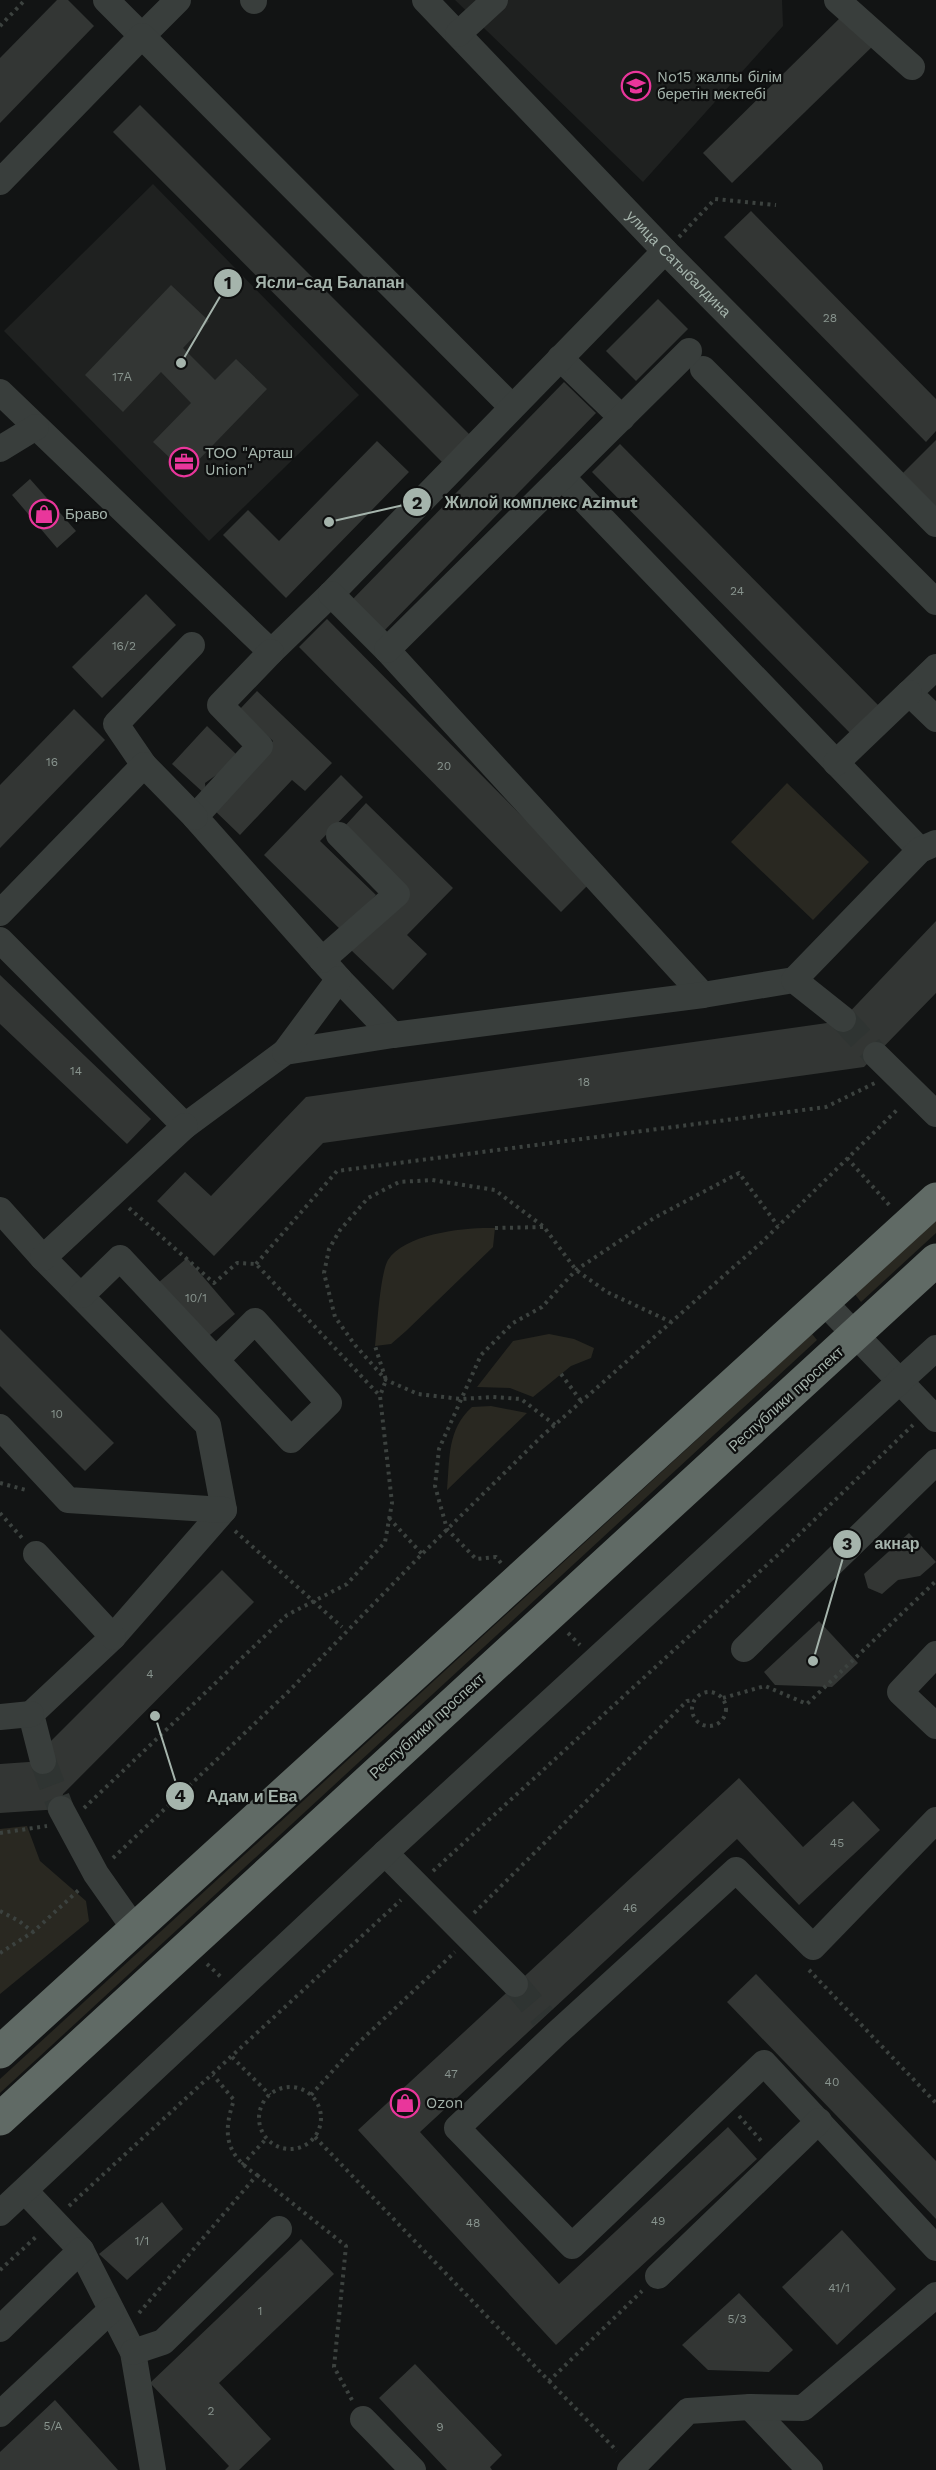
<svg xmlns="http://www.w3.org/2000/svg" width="936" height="2470" font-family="'Work Sans',sans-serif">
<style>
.built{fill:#1f2120}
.green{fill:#292821}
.building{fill:#333634}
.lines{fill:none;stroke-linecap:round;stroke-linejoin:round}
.minor-tunnel{stroke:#2f3432;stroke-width:26;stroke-dasharray:26 13;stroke-linecap:butt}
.path{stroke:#3c423f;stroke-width:4;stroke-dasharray:3 4.5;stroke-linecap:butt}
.minor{stroke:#393e3c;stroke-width:26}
.highway{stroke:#606a65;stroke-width:33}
.labels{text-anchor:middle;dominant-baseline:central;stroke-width:4.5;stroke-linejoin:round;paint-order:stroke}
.number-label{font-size:12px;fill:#88948e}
.poi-label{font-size:15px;fill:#a5b4ac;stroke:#0e0f0f;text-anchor:start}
.street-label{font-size:15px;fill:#a5b4ac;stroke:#0e0f0f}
.leader{fill:none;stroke:#a5b4ac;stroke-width:2}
.callout-dot{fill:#a5b4ac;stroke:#0e0f0f;stroke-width:2}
.mark-label{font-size:18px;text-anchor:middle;font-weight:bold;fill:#111}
.callout-label{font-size:16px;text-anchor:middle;font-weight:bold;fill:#a5b4ac;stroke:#0e0f0f;stroke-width:4.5;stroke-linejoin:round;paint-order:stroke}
</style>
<rect width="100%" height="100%" fill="#121414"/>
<g class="built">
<polygon points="455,0 782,0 783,26 643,182"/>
<polygon points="153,184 359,395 209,541 4,331"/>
</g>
<g class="green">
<polygon points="787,783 869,862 813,920 731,842"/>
<polygon points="936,1218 936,1233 861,1302 854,1293"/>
<path d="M 495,1228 L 493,1247 L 406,1331 L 391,1344 L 375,1346 C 377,1328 380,1274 388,1260 C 405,1233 467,1227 495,1228 Z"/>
<polygon points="549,1334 574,1339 594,1348 591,1358 571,1366 533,1397 510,1388 477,1387 513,1341"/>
<polygon points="812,1334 817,1340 0,2093 0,2079"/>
<path d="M 491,1406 L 527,1413 L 447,1490 C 450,1457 447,1430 472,1407 Z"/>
<polygon points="27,1826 40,1861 86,1901 89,1921 0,1994 0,1829"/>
</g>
<g class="building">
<polygon points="57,0 68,0 94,26 0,123 0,58"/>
<polygon points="846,12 876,43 732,183 703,153"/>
<polygon points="140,105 470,435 442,462 113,132"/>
<polygon points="751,211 936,399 936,431 926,442 724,237"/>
<polygon points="171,285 209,321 183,348 215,380 236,359 267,389 186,473 153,442 191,403 161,372 123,412 85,375"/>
<polygon points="658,299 688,329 636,381 606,351"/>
<polygon points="564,382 596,413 382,633 350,602"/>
<polygon points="936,440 936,506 903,473"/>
<polygon points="377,441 409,472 286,598 223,535 248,510 279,541"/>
<polygon points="620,444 882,709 854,737 592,472"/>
<polygon points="30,479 76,531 57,548 12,495"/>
<polygon points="146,594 176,625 102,698 72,667"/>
<polygon points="327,619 589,884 561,912 299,647"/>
<polygon points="257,691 332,763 305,791 292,780 240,835 211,807 273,741 240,709"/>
<polygon points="74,709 105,740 0,848 0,785"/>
<polygon points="207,726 240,758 205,783 206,795 172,764"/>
<polygon points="341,775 363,797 320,841 376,895 342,931 264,855"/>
<polygon points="366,803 453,888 407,935 427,954 393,990 351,950 408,890 344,827"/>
<polygon points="936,921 936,993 864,1067 323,1143 214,1256 157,1201 185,1172 211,1196 306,1097 841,1021"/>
<polygon points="0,975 151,1119 127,1144 0,1024"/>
<polygon points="187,1258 235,1314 205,1339 158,1283"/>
<polygon points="0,1329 114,1443 85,1471 0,1386"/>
<polygon points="909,1533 936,1562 920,1576 898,1580 882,1594 868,1588 864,1574"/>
<polygon points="222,1570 254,1602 63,1794 61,1809 0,1813 0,1764 43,1761 46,1746"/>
<polygon points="819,1621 858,1663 832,1687 775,1685 764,1672"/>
<polygon points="739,1778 803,1847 853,1801 880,1830 799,1905 737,1839 420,2132 559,2284 728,2127 757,2159 556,2345 358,2130"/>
<polygon points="756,1974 936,2161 936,2219 727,2002"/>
<polygon points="162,2202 183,2229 127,2280 99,2254"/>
<polygon points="842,2230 896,2289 837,2345 782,2287"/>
<polygon points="301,2239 334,2274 219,2383 271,2439 239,2470 225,2470 229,2466 150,2383"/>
<polygon points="739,2293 793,2350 769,2372 708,2370 682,2345"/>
<polygon points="415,2364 502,2455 490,2467 492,2470 447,2470 379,2398"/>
<polygon points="55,2400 118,2470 0,2470 0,2452"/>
</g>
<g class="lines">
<g class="minor-tunnel">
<polyline points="843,1019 876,1055"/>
<polyline points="43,1761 61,1809"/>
<polyline points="515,1984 543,2017"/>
</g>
<g class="path">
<polyline points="0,26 25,0"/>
<polyline points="679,237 715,199 776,205"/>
<polyline points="847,1158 891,1207"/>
<polyline points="129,1208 214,1283 237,1263 256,1264 380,1396"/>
<polyline points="495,1228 544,1227"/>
<polyline points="256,1264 337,1171 826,1107 875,1083"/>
<polyline points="561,1374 581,1401"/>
<polyline points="555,1425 521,1399 492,1397 461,1399 418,1394 386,1380 355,1345 335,1317 324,1273 329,1249 340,1230 368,1198 399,1182 432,1180 495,1190 544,1227 576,1270 607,1292 671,1322"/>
<polyline points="0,1483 26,1490"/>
<polyline points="0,1513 22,1538"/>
<polyline points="389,1518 422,1554"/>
<polyline points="235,1531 342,1627"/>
<polyline points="501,1563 496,1557 476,1559 447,1529 435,1486 439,1449 481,1355 513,1323 542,1307 576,1270 654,1218 739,1173 778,1226"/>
<polyline points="568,1633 580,1645"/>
<circle cx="709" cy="1709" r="17"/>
<polyline points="723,1698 765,1686 807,1704 936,1581"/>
<polyline points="84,1808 287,1615 347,1584 385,1542 392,1503 380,1396 386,1380 375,1346"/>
<polyline points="0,1833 47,1826"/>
<polyline points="113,1858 288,1692 422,1554 541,1437 762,1242 899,1108"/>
<polyline points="433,1871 782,1551 913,1425"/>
<polyline points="0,1911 19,1921 33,1932"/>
<polyline points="474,1913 687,1701 694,1700"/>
<polyline points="0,1953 33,1932 81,1888"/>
<polyline points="207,1964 221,1977"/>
<polyline points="809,1970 936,2103"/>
<polyline points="232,2057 270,2095"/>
<circle cx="290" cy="2118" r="31"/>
<polyline points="311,2095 356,2045 455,1952"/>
<polyline points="739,2116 764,2144"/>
<polyline points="315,2137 549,2381 642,2291"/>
<polyline points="242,2165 266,2139"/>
<polyline points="257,2175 346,2246 334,2367 352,2400"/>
<polyline points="69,2206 401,1900"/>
<polyline points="0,2270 37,2236"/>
<path d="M 139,2313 L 257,2175 C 226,2155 222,2134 234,2100 L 213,2075"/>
<polyline points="549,2381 617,2451"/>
</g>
<g class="minor">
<polyline points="106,0 142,36 178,0"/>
<polyline points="253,0 254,1"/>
<path id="s1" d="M 425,0 L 665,251 L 936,524"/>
<polyline points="837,0 912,67"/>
<polyline points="458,34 495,0"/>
<polyline points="0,182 142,36 512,407"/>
<polyline points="560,358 622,418"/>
<polyline points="703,369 936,602"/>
<polyline points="0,392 271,652 331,594 665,251"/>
<polyline points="0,449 36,427"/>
<polyline points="562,477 920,850"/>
<polyline points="331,594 387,650 703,995"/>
<polyline points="387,650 689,351"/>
<polyline points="271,652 220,705 260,746 195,817 339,979 393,1035"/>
<polyline points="936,667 909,693 936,719"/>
<polyline points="836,763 909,693"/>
<polyline points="144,765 116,724 192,645"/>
<polyline points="0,913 144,765 195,817"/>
<polyline points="0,940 185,1126 285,1052 393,1035 703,995 794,980"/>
<polyline points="322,960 397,894 339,835"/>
<polyline points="843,1019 794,980 920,850 936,843"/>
<polyline points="285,1052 339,979"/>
<polyline points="876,1055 936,1114"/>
<polyline points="0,1210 43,1258 208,1425 224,1510 113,1637 31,1714 43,1761"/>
<polyline points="43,1258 185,1126"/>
<polyline points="82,1295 120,1258 291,1440 329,1403 255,1321 216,1360"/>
<polyline points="823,1301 936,1419"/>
<polyline points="0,1427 68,1500 224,1510"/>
<polyline points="36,1554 113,1637"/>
<polyline points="744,1649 936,1462"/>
<polyline points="936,1654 900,1692 936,1726"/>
<polyline points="0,1717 31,1714"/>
<polyline points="61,1809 96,1874 134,1928"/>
<polyline points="936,1820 813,1947 736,1870 557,2033 457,2128 572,2246 764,2063 936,2248"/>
<polyline points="385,1853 515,1984"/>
<polyline points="25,2191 81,2250 133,2352 153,2470"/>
<polyline points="0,2213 385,1853 936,1348"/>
<polyline points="658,2276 819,2121"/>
<polyline points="0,2329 81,2250"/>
<polyline points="133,2352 163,2342 279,2229"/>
<polyline points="750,2407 810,2470"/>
<polyline points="0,2414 111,2310"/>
<polyline points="363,2419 413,2470"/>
<polyline points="630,2470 688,2411 750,2407 803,2408 936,2295"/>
</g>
<g class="highway">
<polyline points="0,2052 936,1199"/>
<polyline points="0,2119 936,1260"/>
</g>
</g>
<defs>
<g id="school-ring" transform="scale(1.5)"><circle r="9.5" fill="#0e0f0f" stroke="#e9369b" stroke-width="1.5"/><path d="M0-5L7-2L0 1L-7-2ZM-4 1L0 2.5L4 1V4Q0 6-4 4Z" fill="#e9369b"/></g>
<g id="office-ring" transform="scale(1.5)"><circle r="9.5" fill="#0e0f0f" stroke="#e9369b" stroke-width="1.5"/><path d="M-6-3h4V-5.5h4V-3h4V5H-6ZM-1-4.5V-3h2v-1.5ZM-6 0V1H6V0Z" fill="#e9369b"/></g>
<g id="shop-ring" transform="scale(1.5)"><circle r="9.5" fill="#0e0f0f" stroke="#e9369b" stroke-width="1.5"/><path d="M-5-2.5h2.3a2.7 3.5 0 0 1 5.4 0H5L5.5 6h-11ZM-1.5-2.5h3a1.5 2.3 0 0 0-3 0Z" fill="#e9369b"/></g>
</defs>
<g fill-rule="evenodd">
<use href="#school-ring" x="636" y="86"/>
<use href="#office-ring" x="184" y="462"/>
<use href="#shop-ring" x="44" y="514"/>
<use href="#shop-ring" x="405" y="2103"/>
</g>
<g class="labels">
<g class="number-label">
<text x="830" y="318">28</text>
<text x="122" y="377">17А</text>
<text x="737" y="591">24</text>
<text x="124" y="646">16/2</text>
<text x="52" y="762">16</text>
<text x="444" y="766">20</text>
<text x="76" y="1071">14</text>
<text x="584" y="1082">18</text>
<text x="196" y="1298">10/1</text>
<text x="57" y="1414">10</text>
<text x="150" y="1674">4</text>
<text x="837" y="1843">45</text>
<text x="630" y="1908">46</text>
<text x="451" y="2074">47</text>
<text x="832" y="2082">40</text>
<text x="658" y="2221">49</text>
<text x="473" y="2223">48</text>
<text x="142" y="2241">1/1</text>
<text x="839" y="2288">41/1</text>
<text x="260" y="2311">1</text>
<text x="737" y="2319">5/3</text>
<text x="211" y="2411">2</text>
<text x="53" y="2426">5/A</text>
<text x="440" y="2427">9</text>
</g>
<g class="poi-label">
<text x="657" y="77">No15 жалпы білім<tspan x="657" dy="17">беретін мектебі</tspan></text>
<text x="205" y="453">ТОО "Арташ<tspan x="205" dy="17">Union"</tspan></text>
<text x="65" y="514">Браво</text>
<text x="426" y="2103">Ozon</text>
</g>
<g class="street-label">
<text stroke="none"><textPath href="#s1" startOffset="366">улица Сатыбалдина</textPath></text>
<text transform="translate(786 1399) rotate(-42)">Республики проспект</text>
<text transform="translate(427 1726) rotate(-42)">Республики проспект</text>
</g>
</g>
<path class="leader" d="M181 363L228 283M329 522L417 502M813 1661L847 1544M155 1716L180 1796"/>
<g class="callout-dot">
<circle cx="181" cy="363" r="6"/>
<circle cx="329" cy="522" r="6"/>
<circle cx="813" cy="1661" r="6"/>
<circle cx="155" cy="1716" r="6"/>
<circle cx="228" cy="283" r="15"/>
<circle cx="417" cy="502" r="15"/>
<circle cx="847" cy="1544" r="15"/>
<circle cx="180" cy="1796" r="15"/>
</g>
<g class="mark-label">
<text x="228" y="289">1</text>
<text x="417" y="509">2</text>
<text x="847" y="1550">3</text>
<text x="180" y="1802">4</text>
</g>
<g class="callout-label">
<text x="330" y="288">Ясли-сад Балапан</text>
<text x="541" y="508">Жилой комплекс Azimut</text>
<text x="897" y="1549">акнар</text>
<text x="252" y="1802">Адам и Ева</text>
</g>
</svg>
